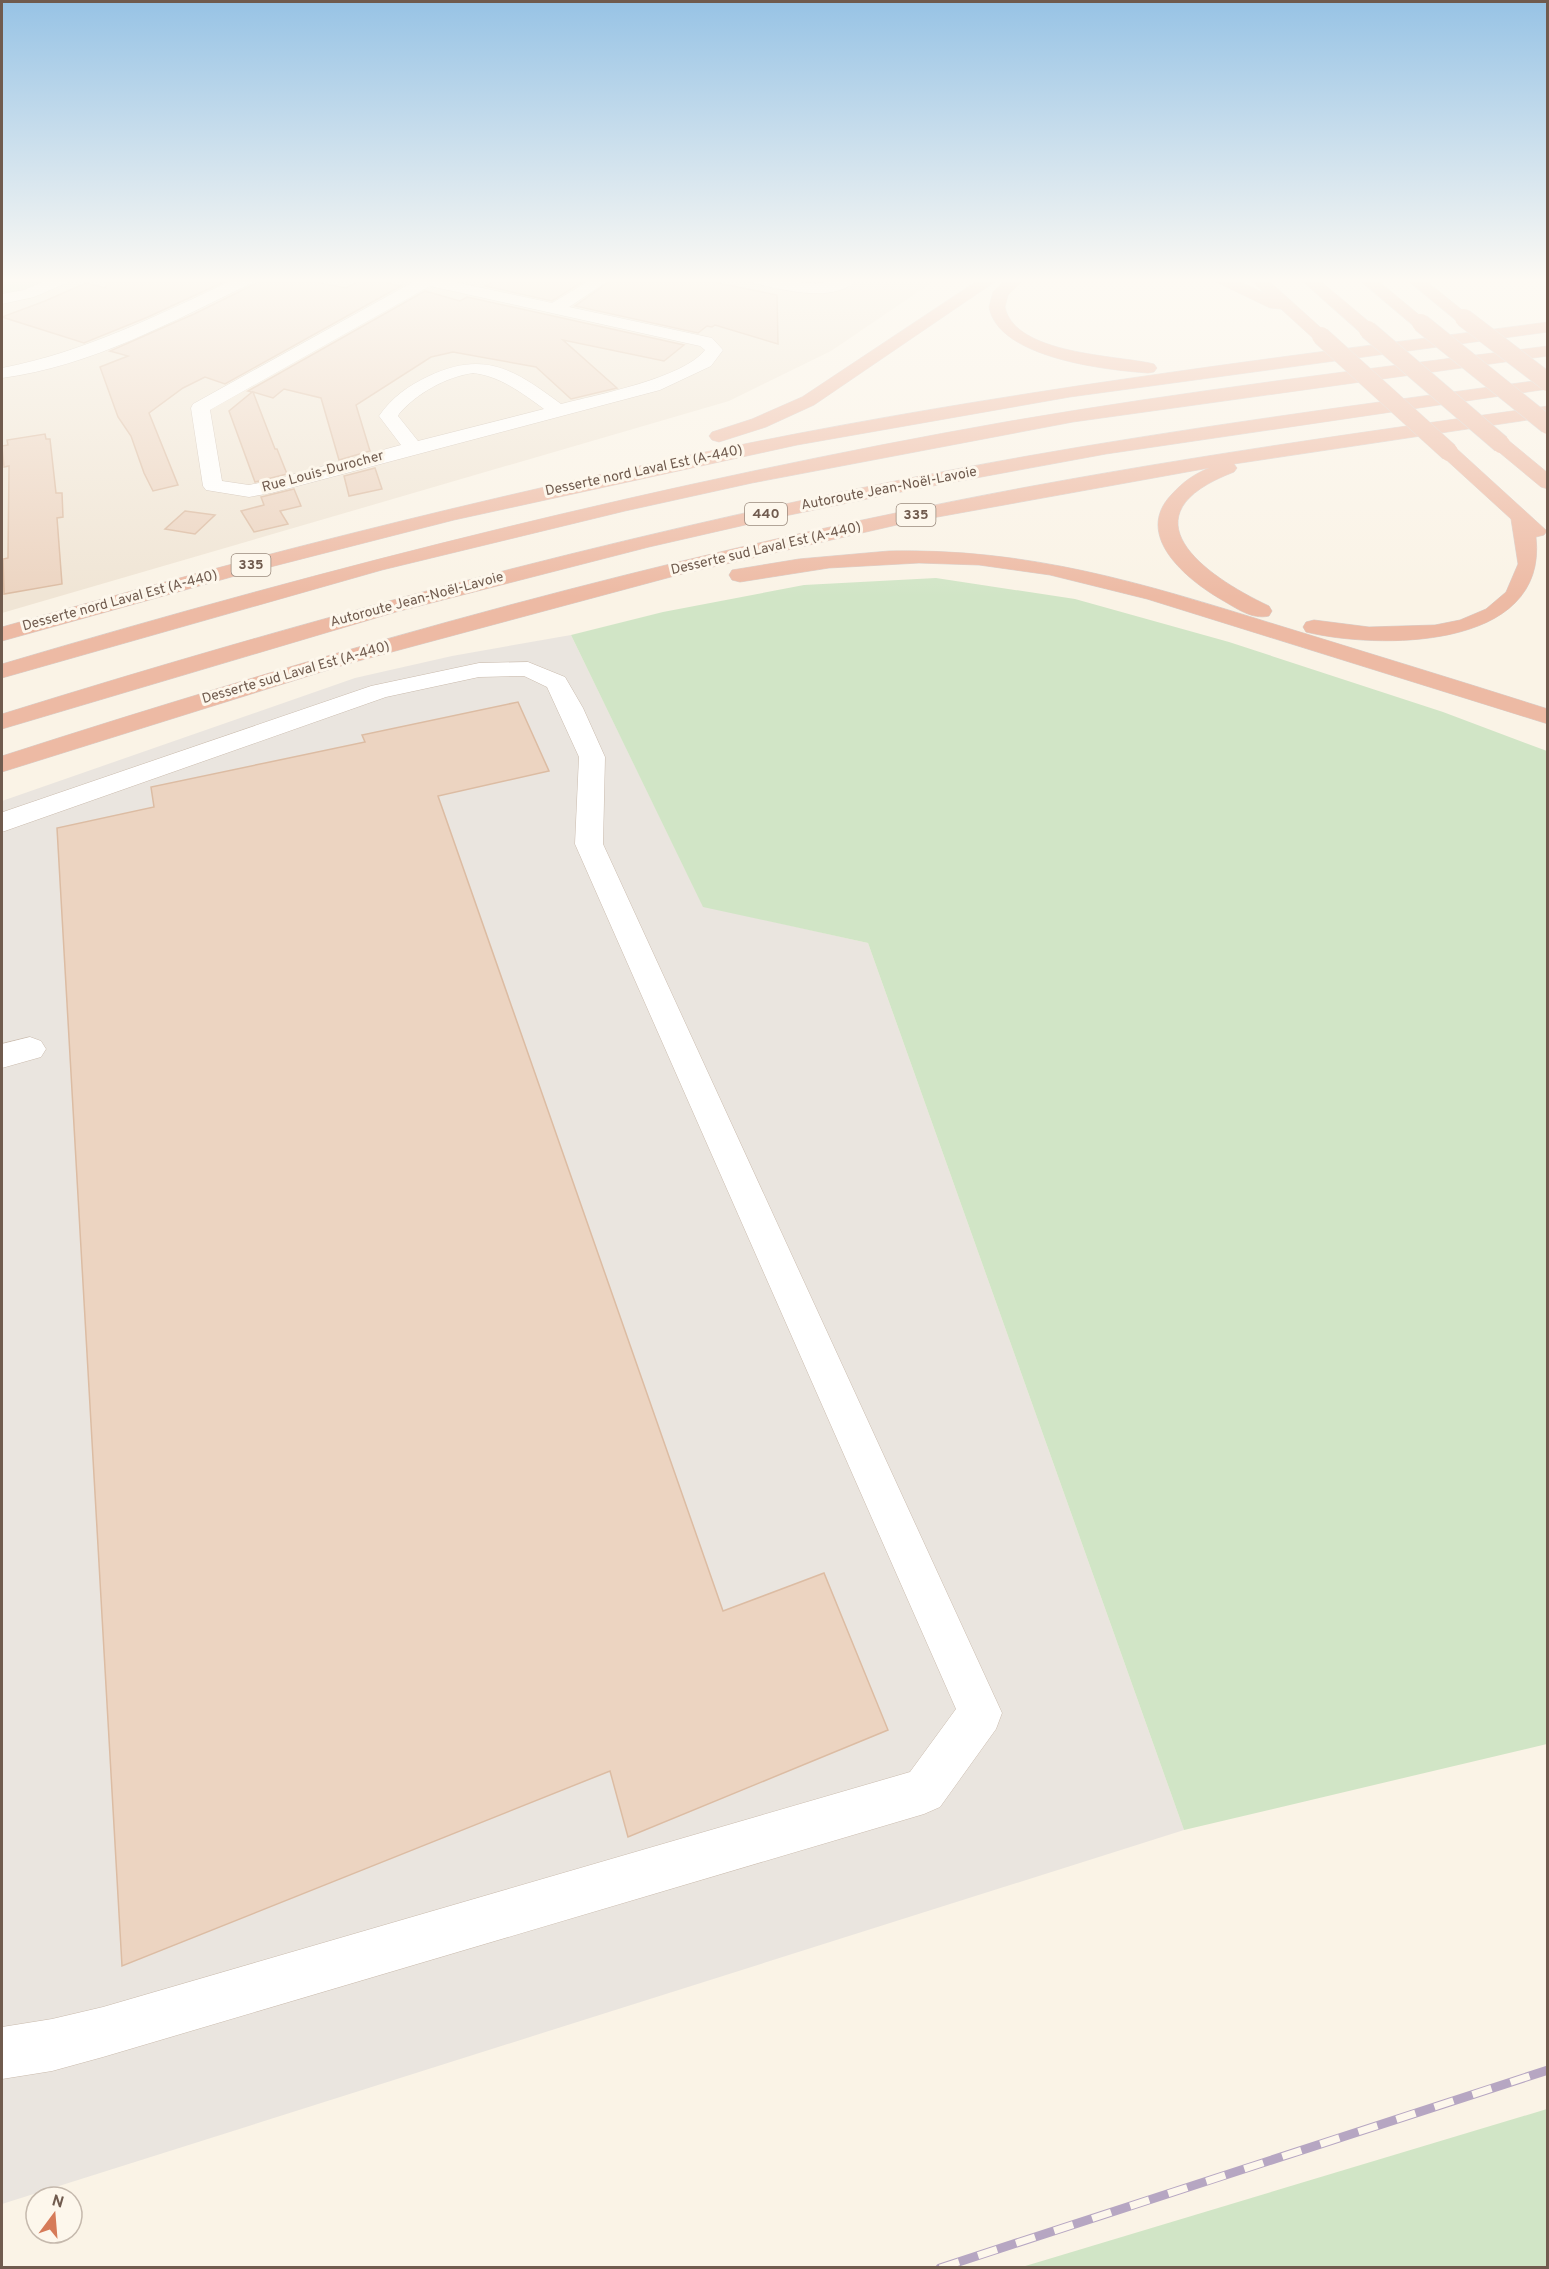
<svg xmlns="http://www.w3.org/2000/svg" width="1549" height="2269" font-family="Overpass,sans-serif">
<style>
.residential{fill:#f0e5d5}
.industrial{fill:#eae5df}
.green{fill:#d1e5c6}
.building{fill:#ecd4c1;stroke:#dcbca3;stroke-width:1.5}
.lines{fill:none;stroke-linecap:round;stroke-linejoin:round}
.minor-casing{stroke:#cabbad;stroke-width:1}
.highway-casing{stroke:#d7d1cd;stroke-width:1}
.minor{fill:#fff;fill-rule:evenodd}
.highway{fill:#edbaa4;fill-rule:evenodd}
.rail-casing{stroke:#b6a6c2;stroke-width:9}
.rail{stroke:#fdf7ec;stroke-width:7;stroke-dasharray:20;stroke-linecap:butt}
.highway-bridge-casing{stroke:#d7d1cd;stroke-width:19;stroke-linecap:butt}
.highway-bridge{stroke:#edbaa4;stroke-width:18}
.labels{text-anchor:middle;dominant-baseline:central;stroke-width:6;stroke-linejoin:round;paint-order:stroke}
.far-street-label{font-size:14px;fill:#705b4e;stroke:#fdf7ec}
.shield{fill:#fdf7ec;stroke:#9a8a7d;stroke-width:1.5}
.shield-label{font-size:14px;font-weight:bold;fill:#705b4e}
</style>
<rect width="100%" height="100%" fill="#faf3e6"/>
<polygon class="residential" points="2,279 937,279 831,351 729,401 2,613"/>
<polygon class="industrial" points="571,635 703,906 868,943 1184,1830 2,2204 2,801 355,678 452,656"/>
<g class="green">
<polygon points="2,279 54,279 17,294 2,296"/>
<polygon points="936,578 1075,599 1229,642 1443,712 1547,751 1547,1744 1184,1830 868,943 703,907 571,635 663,612 804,585"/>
<polygon points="1547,2109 1547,2267 1022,2267"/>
</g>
<g class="building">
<polygon points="107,279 230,279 148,317 84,343 2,317 45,301 86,283 106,288"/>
<polygon points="258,279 299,279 346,288 363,279 368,279 401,286 225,384 205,377 183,388 149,413 178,485 153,491 144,473 131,436 118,417 100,367 128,356 110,351 194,314 255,284"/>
<polygon points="498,279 587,279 552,301 485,286"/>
<polygon points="613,279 698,279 777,295 778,344 715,325 712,327 707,326 698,333 575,306"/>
<polygon points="425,291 460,301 467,297 684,345 664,361 563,340 617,388 571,399 536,367 453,352 431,357 356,405 370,451 339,460 321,398 284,389 273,398 253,392 275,449 277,449 287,474 255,482 229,411 252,392 248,391"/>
<polygon points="45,434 46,439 50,439 56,493 62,493 63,517 57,518 62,584 4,594 3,559 8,558 9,466 4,467 2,446 8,445 7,440"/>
<polygon points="375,468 382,489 349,496 344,476"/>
<polygon points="294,489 301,506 280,511 288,524 254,532 241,511 264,505 261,497"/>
<polygon points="185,511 215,515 195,534 165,529"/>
<polygon points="518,702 549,771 438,796 723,1611 824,1573 888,1730 628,1837 610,1771 122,1966 57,828 154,807 151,787 365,742 362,735"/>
</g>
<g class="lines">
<g class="minor-casing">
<g id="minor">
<polygon points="49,279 71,279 69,282 34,297 2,304 2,294 24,290"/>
<path d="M 235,279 L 256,279 L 254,282 C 173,321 92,366 2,378 L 2,368 C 85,352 158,315 235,279 Z"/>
<path d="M 411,279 L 441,279 L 552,303 L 592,279 L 611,279 L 569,307 L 712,338 L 723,350 L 711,366 L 660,390 L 271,493 L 249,497 L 206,490 L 203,486 L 191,408 L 193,404 L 413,282 ZM 430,286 L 700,346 L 705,350 C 684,378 596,395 561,404 C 515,370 485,350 429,376 C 408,386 392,397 379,416 L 401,445 L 269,481 L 249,485 L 222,481 L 210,410 ZM 473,373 C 500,376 522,393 544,409 L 418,441 L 398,416 L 399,414 C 417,393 446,377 473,373 Z"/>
<path d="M 748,279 L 779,279 L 815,284 L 836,279 L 857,279 C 836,305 778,289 750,282 Z"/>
<polygon points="528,662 565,677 583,708 605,757 603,844 1002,1713 996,1729 940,1807 924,1814 103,2057 52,2071 2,2079 2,2027 52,2019 103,2007 910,1772 956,1709 575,844 579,757 547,687 524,676 479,677 386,697 2,832 3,812 371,686 479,663"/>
<polygon points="30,1037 41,1041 46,1049 41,1057 2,1068 2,1044"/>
</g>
</g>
<g class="highway-casing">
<g id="highway">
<polygon points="980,279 999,279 814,405 766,427 719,442 712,440 709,436 712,432 752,419 802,397"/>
<path d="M 1006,279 L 1025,279 L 1008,295 L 1005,307 C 1015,355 1118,355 1154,364 L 1157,368 L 1154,372 L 1148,373 C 1106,370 998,358 989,307 L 993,292 Z"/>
<polygon points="1214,279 1235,279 1264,293 1250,279 1267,279 1330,336 1327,340 1315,340 1281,309 1270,308 1216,282"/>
<polygon points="1300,279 1318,279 1374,326 1376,330 1374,334 1362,334"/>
<polygon points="1358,279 1376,279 1429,323 1427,327 1415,327"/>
<polygon points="1406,279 1424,279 1472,318 1470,322 1458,322"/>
<path d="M 1548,322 L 1548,332 L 1070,397 L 797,445 L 454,520 L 235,576 L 2,641 L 2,627 C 264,553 527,486 795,434 C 1044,386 1296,355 1548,322 Z"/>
<path d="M 1548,346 L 1548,356 L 1073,422 L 752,483 L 625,511 L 382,570 L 2,678 L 2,664 C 332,566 666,482 1005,422 C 1185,391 1366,369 1548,346 Z"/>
<path d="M 1548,379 L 1548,389 L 1106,454 L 911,490 L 780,517 L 649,547 L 396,612 L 2,729 L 2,714 C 301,621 603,539 910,478 C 1121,436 1335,408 1548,379 Z"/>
<path d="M 1548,406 L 1548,417 L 1234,464 L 1237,468 L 1234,472 C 1121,515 1203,575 1269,606 L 1272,611 L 1269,616 C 1252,620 1236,608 1222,600 C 1187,580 1132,535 1172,494 C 1183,482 1194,474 1209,468 L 910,522 L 682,574 L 347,664 L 2,772 L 2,756 C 300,660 602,573 910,510 C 1121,466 1334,436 1548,406 Z"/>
<polygon points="1501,438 1508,440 1548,473 1548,489 1541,487 1494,448 1491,444 1494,440"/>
<path d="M 1449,446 L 1456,448 L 1547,531 L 1544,535 L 1536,537 C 1549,652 1375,649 1306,632 L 1303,627 L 1306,622 L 1314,620 L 1369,627 L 1435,625 L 1460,620 L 1486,609 L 1506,592 L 1518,564 L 1511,519 L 1442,456 L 1439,452 L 1442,448 Z"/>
<path d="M 889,551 C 1029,548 1142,583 1274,624 C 1365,652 1457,680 1548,709 L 1548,724 L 1147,599 L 1050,575 L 979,565 L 919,563 L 829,568 L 740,582 L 732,580 L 729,575 L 732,570 L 799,559 Z"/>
</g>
</g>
<use href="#minor" class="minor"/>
<use href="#highway" class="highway"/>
<g class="rail-casing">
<polyline id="rail" points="940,2268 1548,2070"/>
</g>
<use href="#rail" class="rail"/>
<g class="highway-bridge-casing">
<g id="highway-bridge">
<polyline points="1464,318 1548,382"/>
<polyline points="1421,323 1548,425"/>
<polyline points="1368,330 1501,444"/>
<polyline points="1321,336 1449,452"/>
</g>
</g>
<use href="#highway-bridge" class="highway-bridge"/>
</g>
<linearGradient id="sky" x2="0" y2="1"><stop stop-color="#97c3e5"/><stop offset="0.47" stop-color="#fdfaf4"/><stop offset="1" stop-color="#fdfaf4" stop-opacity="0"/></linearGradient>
<rect width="1549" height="597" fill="url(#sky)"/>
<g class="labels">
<g class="far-street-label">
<text transform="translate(644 471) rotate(-12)">Desserte nord Laval Est (A-440)</text>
<text transform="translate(323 472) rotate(-15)">Rue Louis-Durocher</text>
<text transform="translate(889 489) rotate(-11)">Autoroute Jean-Noël-Lavoie</text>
<text transform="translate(766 549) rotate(-13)">Desserte sud Laval Est (A-440)</text>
<text transform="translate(417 600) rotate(-15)">Autoroute Jean-Noël-Lavoie</text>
<text transform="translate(120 601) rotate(-15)">Desserte nord Laval Est (A-440)</text>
<text transform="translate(296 673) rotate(-16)">Desserte sud Laval Est (A-440)</text>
</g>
<g class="shield">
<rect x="745" y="503" width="42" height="22" rx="4.5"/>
<rect x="896.5" y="504" width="39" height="22" rx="4.5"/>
<rect x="231.5" y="554" width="39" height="22" rx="4.5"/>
</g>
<g class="shield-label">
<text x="766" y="514">440</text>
<text x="916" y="515">335</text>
<text x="251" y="565">335</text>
</g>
</g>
<rect width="1549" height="2269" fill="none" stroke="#705b4e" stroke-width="6"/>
<g transform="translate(54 2215) rotate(16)"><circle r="28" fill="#fdf7ec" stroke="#c5b9ad" stroke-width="1.5"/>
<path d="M0-4.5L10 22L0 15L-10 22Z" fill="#d67b59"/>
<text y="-9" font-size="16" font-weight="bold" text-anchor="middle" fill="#705b4e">N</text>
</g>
</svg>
